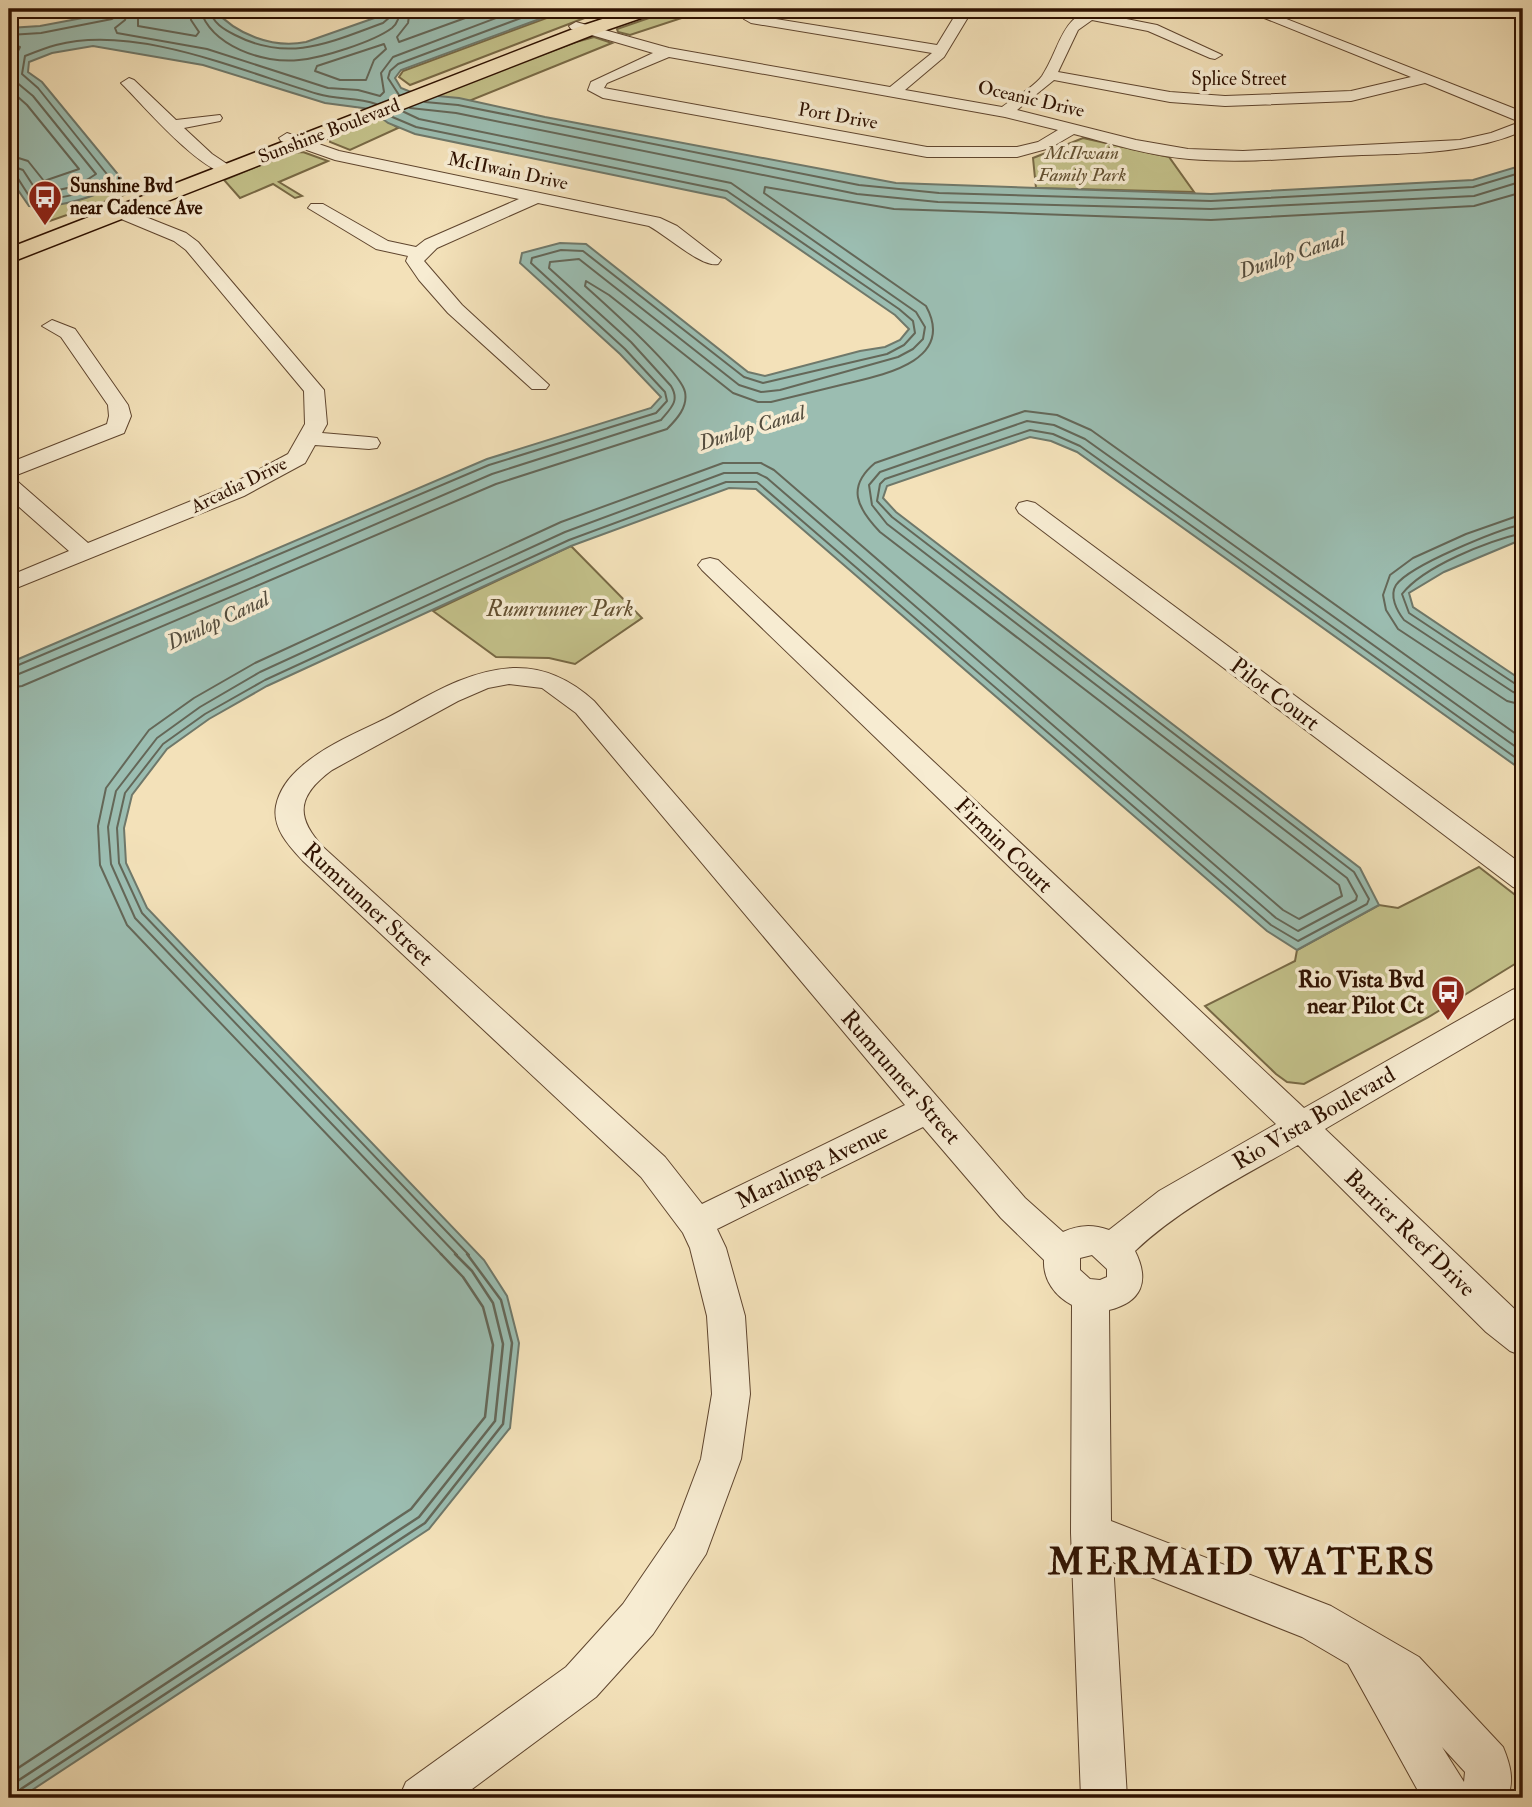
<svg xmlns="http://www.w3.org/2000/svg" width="1532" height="1807" font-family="'IM FELL Double Pica',serif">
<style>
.green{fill:#c3c18a;stroke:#786945;stroke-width:2}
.water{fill:#9bbdb1;stroke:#6f786a;stroke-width:2}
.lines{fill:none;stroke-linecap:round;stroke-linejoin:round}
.shore-far1{stroke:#646758;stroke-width:2}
.shore{stroke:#646758;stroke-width:2.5}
.minor-casing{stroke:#5f452e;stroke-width:2}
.major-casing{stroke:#2e1100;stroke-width:3}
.minor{fill:#f7ecd2;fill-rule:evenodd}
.major{fill:#f3e1b9;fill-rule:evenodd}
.labels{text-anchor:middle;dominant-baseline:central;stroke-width:7;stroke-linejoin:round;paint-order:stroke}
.far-street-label{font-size:19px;fill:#2e1100;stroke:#f7ecd2}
.far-park-label{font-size:19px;font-style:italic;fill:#624f30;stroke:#f7ecd2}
.far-poi-label{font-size:19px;font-weight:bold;fill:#2e1100;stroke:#f7ecd2;text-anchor:start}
.far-water-label{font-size:21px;font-style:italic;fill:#544d3e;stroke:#f7ecd2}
.park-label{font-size:23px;font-style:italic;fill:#624f30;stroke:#f7ecd2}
.street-label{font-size:23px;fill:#2e1100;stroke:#f7ecd2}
.poi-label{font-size:23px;font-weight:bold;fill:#2e1100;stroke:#f7ecd2;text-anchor:end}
.near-district-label{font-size:37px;font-weight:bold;letter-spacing:2px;fill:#2e1100;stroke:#f7ecd2}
</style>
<rect width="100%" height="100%" fill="#f3e1b9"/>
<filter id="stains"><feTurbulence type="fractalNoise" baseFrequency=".00286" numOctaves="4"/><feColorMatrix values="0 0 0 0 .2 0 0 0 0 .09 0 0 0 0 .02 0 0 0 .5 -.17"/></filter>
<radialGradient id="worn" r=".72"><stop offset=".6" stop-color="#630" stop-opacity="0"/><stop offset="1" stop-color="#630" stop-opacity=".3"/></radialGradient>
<g class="green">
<polygon points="571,9 608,9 410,85 399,77 403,71"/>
<polygon points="675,9 709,9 630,35 618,32 617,29"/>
<polygon points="594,37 612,43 469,101 431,96 576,42"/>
<polygon points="382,117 398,128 350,150 330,142 331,137"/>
<polygon points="1083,138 1169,157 1194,192 1036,188 1033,158"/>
<polygon points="303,152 328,161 279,182 302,196 295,198 273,184 240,198 224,180 290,153"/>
<polygon points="116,184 138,190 47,222 43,208 75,200"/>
<polygon points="571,546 642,618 575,664 549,658 496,657 433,611"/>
<polygon points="1479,867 1523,901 1523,959 1427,1018 1304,1084 1287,1082 1276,1074 1205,1006 1295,961 1297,950 1379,905 1398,908"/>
</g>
<path class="water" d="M 130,9 L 214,9 C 235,34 273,49 306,42 L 380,16 L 385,13 L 381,9 L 567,9 L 401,70 L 395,78 L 401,88 L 416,94 L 459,98 L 545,117 L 896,183 L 1211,194 L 1473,180 L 1523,165 L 1523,539 L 1444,572 L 1409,593 L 1413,607 L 1523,681 L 1523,771 L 1077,452 L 1051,441 L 1030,437 L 887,486 L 883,498 L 896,512 L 1360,868 L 1379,905 L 1297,950 L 1267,931 L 756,489 L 729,488 L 571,546 L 267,686 L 209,719 L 167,749 L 132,795 L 124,828 L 126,863 L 147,908 L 484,1260 L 507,1296 L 519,1343 L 510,1428 L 429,1529 L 20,1798 L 9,1798 L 9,663 L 487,459 L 651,408 L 661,397 L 620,354 L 520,263 L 522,253 L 560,243 L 586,244 L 748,372 L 765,376 L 860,351 L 885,347 L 900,340 L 909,329 L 895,315 L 725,198 L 415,134 L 388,123 L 370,109 L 325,103 L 203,65 L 93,46 L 52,53 L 29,62 L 28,72 L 42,82 L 121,178 C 105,197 53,209 29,206 L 9,177 L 9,28 L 40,26 Z"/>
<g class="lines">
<g class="shore-far1">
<polyline points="128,9 125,20 115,28 117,33 207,49 328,88 358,90 380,96 384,92 381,73 393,57 520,9"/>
<polyline points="138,9 138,26 196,36 199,32 191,20 190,9"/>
<path d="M 200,9 C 211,46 263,64 299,60 C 322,58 373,42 392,28 C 398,23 399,17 400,9"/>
<path d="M 209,9 C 213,23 223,29 235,35 C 289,63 331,42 383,23 L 390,17 L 391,9"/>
<polyline points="410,9 408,23 397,37 399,42 490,9"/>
<polyline points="9,35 41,33 112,19 118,15 119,9"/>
<path d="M 9,44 L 20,47 L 13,61 L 15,81 L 33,96 L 96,174 C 79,186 57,194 36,190 L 23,170 L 9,165"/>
<polygon points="384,44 386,49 374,60 366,80 340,80 315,71 317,66"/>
<polyline points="9,89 27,105 79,169 44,181 28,161 9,155"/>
<polyline points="399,95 388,78 390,71 398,64 545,9"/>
<polyline points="425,102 458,105 859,185 939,193 1211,201 1473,187 1523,172"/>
<polyline points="410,108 456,113 857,194 938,202 1211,209 1474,196 1523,181"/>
<path d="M 9,174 L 17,177 L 31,199 C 59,201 86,193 110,178 L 38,88 L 22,74 L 25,56 C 35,52 45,48 56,45 C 136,24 241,71 318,94 C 337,100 357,97 376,104"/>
<polyline points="1523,514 1466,534 1413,558 1390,575 1383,595 1386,610 1398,629 1507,701 1523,705"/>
<path d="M 1523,524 C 1498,530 1410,565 1396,585 C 1389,596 1397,611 1404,620 L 1513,692 L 1523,695"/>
<path d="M 1523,533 C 1488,541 1424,566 1402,594 L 1409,613 L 1517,685 L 1523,686"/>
<polyline points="9,669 489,465 656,413 667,401 665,392 625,349 531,263 532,258 561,250 583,251 744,377 763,383 887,354 904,345 915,333 913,321 899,309 727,191 416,127 390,116"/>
<path d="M 9,678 L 237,584 L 492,474 L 661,420 C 671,408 680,401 671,386 L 631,342 L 549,268 L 550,262 L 579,259 L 739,385 L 761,392 L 780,390 L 898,357 L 913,349 L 923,339 L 925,327 L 916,312 L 731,183 L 419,119 L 402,111"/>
<path d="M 9,688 L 22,686 L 496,484 L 667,429 C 677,419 688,407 685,392 C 681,372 604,303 585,286 L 586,281 L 609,295 L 733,393 L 758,402 L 771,402 C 796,396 820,390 845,384 C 883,375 956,361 926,306 L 764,193 L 765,187 L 894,209 L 1211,220 L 1474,206 L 1523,192"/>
<path d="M 442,1255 L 127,925 L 100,865 L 98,826 L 106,788 L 149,730 L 194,698 L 255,663 L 561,522 L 723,463 L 761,463 L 774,470 L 1283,910 L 1299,919 L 1342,896 L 1339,885 L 880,532 C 857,508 846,487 875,463 L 1025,411 L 1057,415 L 1091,430 L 1523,739"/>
<polyline points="457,1255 135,918 111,864 108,827 116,791 157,738 200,707 260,672 565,532 724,473 757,473 767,478 1276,918 1298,931 1356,900 1357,896 1347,878 887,524 872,505 869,485 880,472 1027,421 1054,425 1085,439 1523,752"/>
<polyline points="469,1255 142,913 119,863 117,828 125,793 163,744 205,714 265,680 569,540 726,482 757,482 1271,925 1298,941 1367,904 1369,899 1354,872 892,517 877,501 880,484 885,479 1030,430 1053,434 1080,446 1523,763"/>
</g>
<g class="shore">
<polyline points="9,1774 411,1509 485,1417 493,1345 483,1307 463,1277 441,1254"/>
<polyline points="9,1791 16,1782 419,1517 495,1421 503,1344 493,1303 472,1271 455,1254"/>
<polyline points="17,1798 21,1789 425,1523 503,1424 512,1343 501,1300 467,1254"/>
</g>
<g class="minor-casing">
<g id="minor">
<polygon points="292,9 306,9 307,10 300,14"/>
<path d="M 959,9 L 973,9 L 944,57 L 905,90 L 1002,107 C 1014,98 1033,88 1042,76 C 1062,46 1061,9 1105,9 L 1101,14 L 1157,25 L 1222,55 L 1215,59 L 1210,58 L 1148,31 L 1092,20 L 1078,30 L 1058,72 L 1170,92 L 1225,96 L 1351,91 L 1411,77 L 1242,9 L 1261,9 L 1523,112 L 1523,131 C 1465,156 1401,153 1339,156 C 1289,159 1239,163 1189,159 C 1151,156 1112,144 1074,134 L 1050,148 L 1017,157 L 927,157 L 603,98 L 588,90 L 591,82 L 653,53 L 571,29 L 569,26 L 576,22 L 669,48 L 890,87 L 932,53 L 751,23 L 744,19 L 751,15 L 937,45 ZM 669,57 L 1005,117 L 1058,130 L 1038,142 L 1017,147 L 927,147 L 604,88 L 607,83 ZM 1054,80 L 1170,102 L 1225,106 L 1351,101 L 1425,83 L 1520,122 L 1491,133 L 1460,140 L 1243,151 L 1188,149 L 1136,140 L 1017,110 Z"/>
<path d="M 129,78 L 134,80 L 176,120 L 220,115 L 222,118 L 220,121 L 184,128 L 212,154 L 236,170 L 234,174 C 207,180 144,106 124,86 L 121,83 Z"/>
<path d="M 287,133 L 339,151 L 660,218 L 677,226 L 721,260 L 718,264 C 702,268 666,235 649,226 L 538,203 L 437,248 L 424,261 L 462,305 L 549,385 L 546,389 L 532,389 L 448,313 L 419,280 L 406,261 L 408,256 L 376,249 L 308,208 L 311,204 L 323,204 L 388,241 L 416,247 L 425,240 L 519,199 L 335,160 L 281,141 L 279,138 Z"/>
<polygon points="108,202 186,233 198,242 324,390 327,424 322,433 369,437 377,438 380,443 377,448 369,449 315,445 305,463 244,496 9,591 9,576 69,551 9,498 9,479 17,481 88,543 228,486 288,454 305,424 304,391 186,250 174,241 102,211 99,207 102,203"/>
<polygon points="52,320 75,329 128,405 131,416 124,433 9,478 9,463 107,424 109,416 108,405 61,337 42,326"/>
<polygon points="1027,501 1035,503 1523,865 1523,890 1513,887 1019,513 1016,508 1019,503"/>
<path d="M 710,558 L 718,560 L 1304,1108 L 1512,990 L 1523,986 L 1523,1013 L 1325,1129 L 1523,1317 L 1523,1356 L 1510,1351 L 1486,1332 L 1298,1145 C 1242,1177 1183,1206 1135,1251 C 1150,1281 1142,1302 1109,1310 L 1111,1521 L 1331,1606 L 1419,1657 L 1503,1747 C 1510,1764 1515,1781 1507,1798 L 1422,1798 L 1348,1664 L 1302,1637 L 1113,1562 L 1127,1798 L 1081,1798 L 1071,1533 L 1072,1305 C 1055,1296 1043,1280 1044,1260 L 1001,1218 L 923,1127 L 717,1229 L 726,1248 L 745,1316 L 750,1394 L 741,1459 L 706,1554 L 653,1634 L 596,1697 L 460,1798 L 399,1798 L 406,1782 L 566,1667 L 623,1604 L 675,1528 L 701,1459 L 712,1394 L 707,1316 L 690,1248 L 683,1233 L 641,1177 L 303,861 C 289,846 272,828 276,806 C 279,790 290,776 302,766 C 326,745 356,733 385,719 C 425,698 466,670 513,668 C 545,667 571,680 594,701 L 1025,1198 L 1063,1232 C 1079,1225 1092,1224 1109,1230 L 1159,1191 L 1276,1124 L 702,570 L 698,565 L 702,560 ZM 509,684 L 542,688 L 576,713 L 905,1105 L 702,1204 L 665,1157 L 323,847 C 294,816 298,795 332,770 L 458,701 L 488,688 ZM 1092,1255 L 1107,1269 L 1107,1277 L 1100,1280 L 1090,1279 L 1080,1270 L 1080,1258 ZM 1442,1747 L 1465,1772 L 1464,1782 Z"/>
</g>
</g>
<g class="major-casing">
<polygon id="major" points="633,9 659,9 656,13 595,34 9,263 9,248 581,26"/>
</g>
<use href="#minor" class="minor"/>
<use href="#major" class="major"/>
</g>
<defs>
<g id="bus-pin" transform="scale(1.75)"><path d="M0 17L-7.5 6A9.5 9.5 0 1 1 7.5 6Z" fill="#8f2418" stroke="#f7ecd2"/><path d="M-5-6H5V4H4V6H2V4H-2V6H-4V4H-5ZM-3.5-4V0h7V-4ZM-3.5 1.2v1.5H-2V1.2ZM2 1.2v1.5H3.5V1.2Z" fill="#fff"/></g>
</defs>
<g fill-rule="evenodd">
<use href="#bus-pin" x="45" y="197"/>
<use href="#bus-pin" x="1448" y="992"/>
</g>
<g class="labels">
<g class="far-street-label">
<text x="1239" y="79">Splice Street</text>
<text transform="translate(1031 99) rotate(13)">Oceanic Drive</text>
<text transform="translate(838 116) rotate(10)">Port Drive</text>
<text transform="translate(329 131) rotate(-21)">Sunshine Boulevard</text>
<text transform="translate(508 171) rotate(12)">McIIwain Drive</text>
<text transform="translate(239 485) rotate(-26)">Arcadia Drive</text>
</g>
<g class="far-park-label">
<text x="1082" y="153">McIlwain<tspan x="1082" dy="22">Family Park</tspan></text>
</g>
<g class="far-poi-label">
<text x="70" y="186">Sunshine Bvd<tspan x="70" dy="22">near Cadence Ave</tspan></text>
</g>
<g class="far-water-label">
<text transform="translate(1292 255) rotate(-18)">Dunlop Canal</text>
<text transform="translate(752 428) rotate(-17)">Dunlop Canal</text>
<text transform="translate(218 621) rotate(-25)">Dunlop Canal</text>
</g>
<g class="park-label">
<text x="560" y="608">Rumrunner Park</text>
</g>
<g class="street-label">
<text transform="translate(1275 694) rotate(37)">Pilot Court</text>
<text transform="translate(1004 845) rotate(44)">Firmin Court</text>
<text transform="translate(368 904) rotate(43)">Rumrunner Street</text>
<text transform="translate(901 1077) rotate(49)">Rumrunner Street</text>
<text transform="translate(1314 1118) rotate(-30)">Rio Vista Boulevard</text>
<text transform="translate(812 1166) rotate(-26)">Maralinga Avenue</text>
<text transform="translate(1410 1233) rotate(44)">Barrier Reef Drive</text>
</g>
<g class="poi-label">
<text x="1424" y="979">Rio Vista Bvd<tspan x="1424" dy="26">near Pilot Ct</tspan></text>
</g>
<g class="near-district-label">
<text x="1242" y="1562">MERMAID WATERS</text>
</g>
</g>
<rect width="1532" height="1807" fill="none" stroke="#f3e1b9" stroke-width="35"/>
<rect x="10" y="10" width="1511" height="1786" fill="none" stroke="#2e1100" stroke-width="3.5"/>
<rect x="18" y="18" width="1497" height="1772" fill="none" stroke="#2e1100" stroke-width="2"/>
<rect width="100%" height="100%" filter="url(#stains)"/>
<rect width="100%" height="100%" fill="url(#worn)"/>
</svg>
